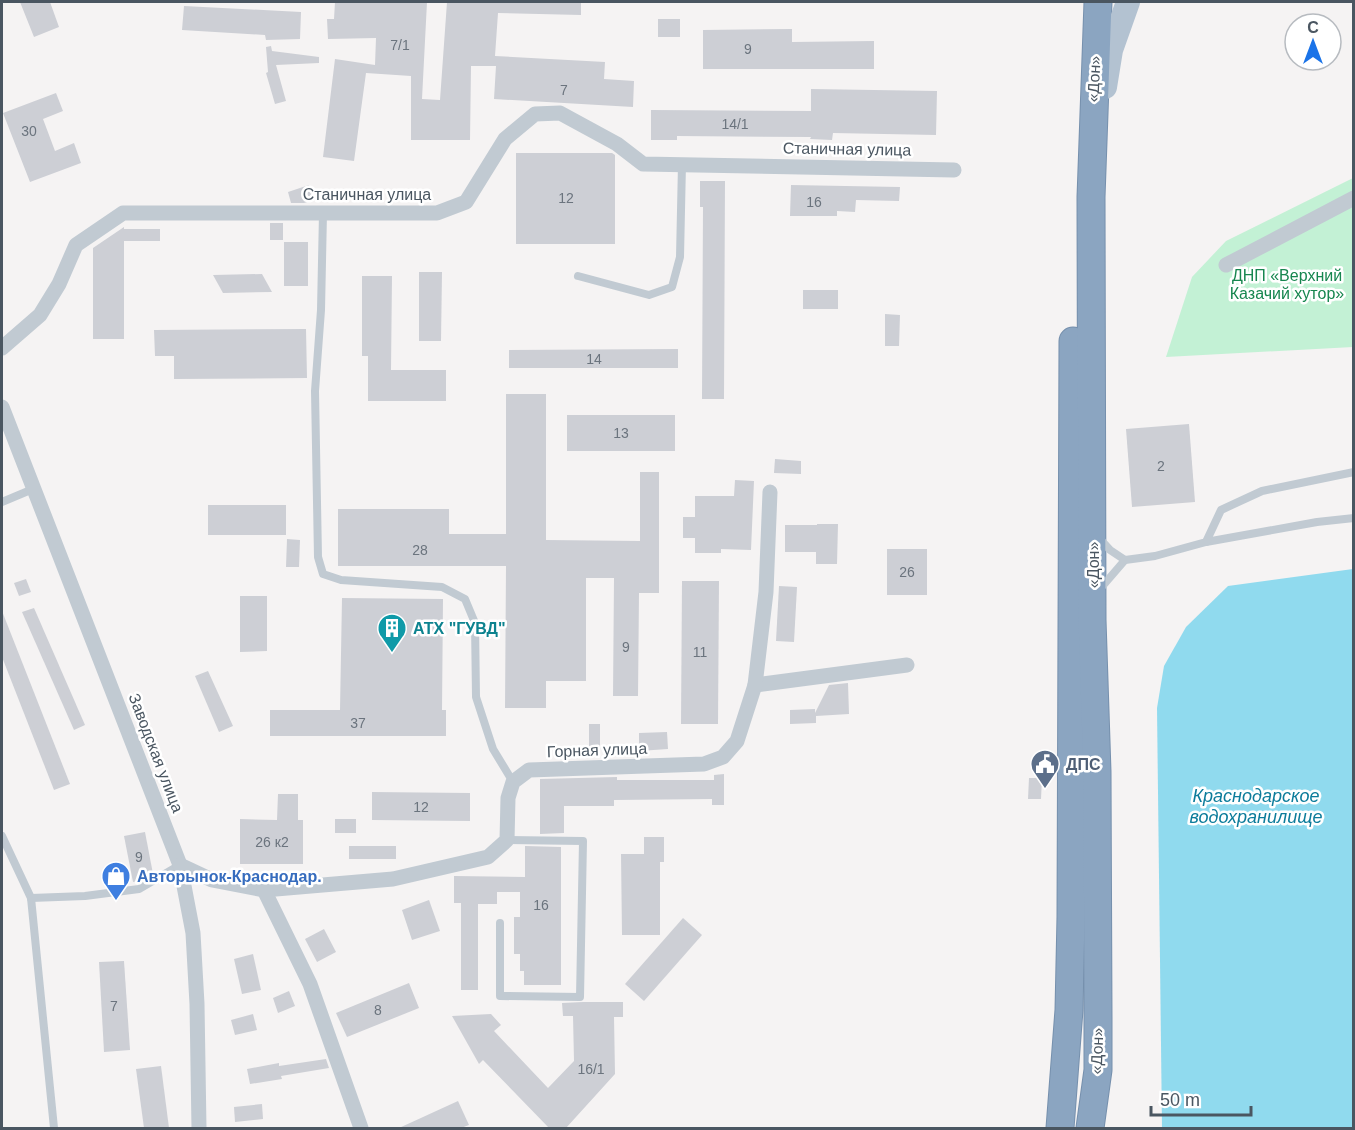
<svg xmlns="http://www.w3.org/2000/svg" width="1355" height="1130" font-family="Helvetica,sans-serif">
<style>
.green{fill:#c3f1d5}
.water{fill:#90daee}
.building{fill:#cdcfd5}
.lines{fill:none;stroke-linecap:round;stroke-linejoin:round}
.highway-casing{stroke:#7690ad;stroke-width:29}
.lane{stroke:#c1cad2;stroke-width:8}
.street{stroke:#c1cad2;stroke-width:15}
.primary{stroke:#b3c2d1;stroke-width:24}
.highway{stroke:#8ba5c1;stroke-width:27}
.labels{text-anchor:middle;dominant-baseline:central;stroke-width:5;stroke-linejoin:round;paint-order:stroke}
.number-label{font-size:14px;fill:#6b747e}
.street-label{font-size:16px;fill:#4a5661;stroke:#fff}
.park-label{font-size:16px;fill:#17864f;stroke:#fff}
.culture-label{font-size:16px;font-weight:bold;fill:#0d838f;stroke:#fff;text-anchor:start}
.service-label{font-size:16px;font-weight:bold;fill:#4e5e75;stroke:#fff;text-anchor:start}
.shop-label{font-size:16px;font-weight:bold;fill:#366cbe;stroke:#fff;text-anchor:start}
.water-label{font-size:18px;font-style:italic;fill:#0c7c9b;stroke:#fff}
</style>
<rect width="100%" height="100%" fill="#f5f3f3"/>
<polygon class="green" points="1353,178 1353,347 1166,357 1192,277 1226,241"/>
<polygon class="water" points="1353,569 1353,1128 1162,1128 1157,708 1164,666 1186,627 1228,586"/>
<g class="building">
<polygon points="20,2 50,2 59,27 34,37"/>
<polygon points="335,2 427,2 422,99 440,100 447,2 581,2 581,15 498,13 495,56 605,62 604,79 634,81 633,107 494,99 496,66 471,66 470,140 411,140 411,76 366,73 354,161 323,157 335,59 375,65 376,38 328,39 327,19 334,19"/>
<polygon points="184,6 301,12 300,39 266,40 265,35 182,30"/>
<rect x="658" y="19" width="22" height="18"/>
<polygon points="792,29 792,42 874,41 874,69 703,69 703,30"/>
<polygon points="271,46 272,51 319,57 319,63 276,65 286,101 275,104 266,73 268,72 266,47"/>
<polygon points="811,89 937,91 936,135 833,133 832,140 810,139 811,137 677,136 677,140 651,140 651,110 811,111"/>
<polygon points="56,93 63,111 43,119 55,151 74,143 81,163 30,182 3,113"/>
<polygon points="516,153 612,153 615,155 615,244 516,244"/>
<polygon points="700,181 725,181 724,399 702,399 703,207 700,207"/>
<polygon points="309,185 314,200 304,203 291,203 288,192"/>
<polygon points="791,185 900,187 899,201 856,200 855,212 837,211 837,216 790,216"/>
<rect x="270" y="223" width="13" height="17"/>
<polygon points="124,227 124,229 160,229 160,241 124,241 124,339 93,339 93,248"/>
<rect x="284" y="242" width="24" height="44"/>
<polygon points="419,272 442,272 441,341 419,341"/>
<polygon points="262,274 272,292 223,293 213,275"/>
<polygon points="362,276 392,276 391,370 446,370 446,401 368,401 368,356 362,356"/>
<rect x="803" y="290" width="35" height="19"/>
<polygon points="885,314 900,315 899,346 885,346"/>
<polygon points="306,329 307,378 174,379 174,356 155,356 154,330"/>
<polygon points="678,349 678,368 509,368 509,350"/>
<polygon points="506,394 546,394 546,540 640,541 640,472 659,472 659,593 639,593 638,696 613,696 614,578 586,578 586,681 546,681 546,708 505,708 506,566 338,566 338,509 449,509 449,534 506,534"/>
<rect x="567" y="415" width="108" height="36"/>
<polygon points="1189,424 1195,502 1132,507 1126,429"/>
<polygon points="775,459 801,461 801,474 774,473"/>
<polygon points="735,480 754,481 751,550 721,549 721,553 695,553 695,538 683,538 683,517 695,517 695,496 734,496"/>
<rect x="208" y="505" width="78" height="30"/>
<polygon points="817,524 838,524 837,564 816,564 816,552 785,552 785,525 817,525"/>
<polygon points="287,539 300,540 299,567 286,567"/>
<rect x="887" y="549" width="40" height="46"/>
<polygon points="26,579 31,592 19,596 14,583"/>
<polygon points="682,581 719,581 718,724 681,724"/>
<polygon points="779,586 797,587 794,642 776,641"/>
<polygon points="240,596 267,596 267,651 240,652"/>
<polygon points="342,598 443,599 442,710 446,710 446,736 270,736 270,710 340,710"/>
<polygon points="34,608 85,725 74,730 22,612"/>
<polygon points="2,611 70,784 54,790 2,657"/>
<polygon points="208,671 233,726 219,732 195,676"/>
<polygon points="848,683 849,714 816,716 816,723 790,724 790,710 815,709 815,713 829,685"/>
<rect x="589" y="724" width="11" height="29"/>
<polygon points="667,732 668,749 639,751 639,733"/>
<polygon points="724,774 724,805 712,805 712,799 614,800 614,806 564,806 564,833 540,834 540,779 617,777 617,780 714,780 714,775"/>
<polygon points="1029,778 1042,778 1041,799 1028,799"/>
<polygon points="372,792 470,793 470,821 372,820"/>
<polygon points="278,794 298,794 298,820 303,820 303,864 240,864 240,819 277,820"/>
<rect x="335" y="819" width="21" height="14"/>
<polygon points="145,832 153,874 142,880 133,882 124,836"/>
<polygon points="644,837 664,837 664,862 660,862 660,935 622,935 621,854 644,854"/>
<rect x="349" y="846" width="47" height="13"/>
<polygon points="525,846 561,847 561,985 524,985 524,971 520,971 520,954 514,954 514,917 520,917 520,892 497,892 497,904 478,904 478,990 461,990 461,903 454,903 454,876 525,877"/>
<polygon points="429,900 440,931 412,940 402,910"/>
<polygon points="683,918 702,935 644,1001 625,984"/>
<polygon points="324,929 336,952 317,962 305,939"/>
<polygon points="253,954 261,990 242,994 234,959"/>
<polygon points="124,961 130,1050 104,1052 99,962"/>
<polygon points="409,983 419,1008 347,1037 336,1013"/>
<polygon points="289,991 295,1006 278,1013 273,998"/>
<polygon points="583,1002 623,1002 623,1017 614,1017 615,1074 566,1128 549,1128 483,1060 479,1064 452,1016 491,1014 501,1025 494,1031 548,1088 574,1061 573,1016 563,1016 562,1003"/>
<polygon points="253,1014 257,1030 235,1035 231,1020"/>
<polygon points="326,1059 329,1068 281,1076 282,1079 250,1084 247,1069 279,1063 279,1066"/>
<polygon points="161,1066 169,1128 144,1128 136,1069"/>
<polygon points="458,1101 469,1125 461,1128 399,1128"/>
<polygon points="262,1104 263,1119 235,1122 234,1107"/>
</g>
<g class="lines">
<g class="highway-casing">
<g id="highway">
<polyline points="1060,1128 1069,1010 1071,917 1073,341"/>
<polyline points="1090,1128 1098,1070 1098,1017 1097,772 1092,620 1091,197 1098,2"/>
</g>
</g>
<g class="lane">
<polyline points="323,213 321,310 315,391 318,557 323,574 341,580 442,587 465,599 475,623 476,697 493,749 513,782"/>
<polyline points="578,276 649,295 672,287 680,257 682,164"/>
<polyline points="2,502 33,489"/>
<polyline points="1099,538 1110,550 1125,560"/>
<polyline points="1206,542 1317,522 1354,518"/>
<polyline points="1100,589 1125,560 1155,556 1206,542 1221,510 1262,491 1354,472"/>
<polyline points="2,836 31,898 54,1128"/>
<polyline points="31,898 85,896 139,889 180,865"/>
<polyline points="500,923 500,996 580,997 583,841 507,840"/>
</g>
<g class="street">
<polyline points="1226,265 1354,198"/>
<polyline points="2,348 40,315 59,284 76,245 123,213 437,213 466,202 505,139 535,114 560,113 617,144 643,164 954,170"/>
<polyline points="2,407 180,865 193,933 197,1004 199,1128"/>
<polyline points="755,685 907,665"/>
<polyline points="180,865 212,880 264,890 393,879 488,857 507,840 508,798 513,782 529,770 704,764 723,757 737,741 755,685 766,592 770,492"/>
<polyline points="264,890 310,984 361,1128"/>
</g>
<polyline class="primary" points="1105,87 1111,50 1128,2"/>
<use href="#highway" class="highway"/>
</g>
<defs>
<g id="building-pin" transform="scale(1.5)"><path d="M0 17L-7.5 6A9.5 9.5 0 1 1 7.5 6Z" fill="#0f9aa8" stroke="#fff"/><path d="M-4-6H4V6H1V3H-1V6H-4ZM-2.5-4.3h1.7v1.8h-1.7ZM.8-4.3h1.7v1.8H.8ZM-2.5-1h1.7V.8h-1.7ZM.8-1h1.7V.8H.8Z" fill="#fff"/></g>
<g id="civic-pin" transform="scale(1.5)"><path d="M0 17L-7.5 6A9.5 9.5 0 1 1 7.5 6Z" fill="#5c6f8a" stroke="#fff"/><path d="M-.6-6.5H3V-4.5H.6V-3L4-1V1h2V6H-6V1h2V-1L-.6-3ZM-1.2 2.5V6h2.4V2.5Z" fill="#fff"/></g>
<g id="shop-pin" transform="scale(1.5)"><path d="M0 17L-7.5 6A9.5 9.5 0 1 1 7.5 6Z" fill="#3f7fe0" stroke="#fff"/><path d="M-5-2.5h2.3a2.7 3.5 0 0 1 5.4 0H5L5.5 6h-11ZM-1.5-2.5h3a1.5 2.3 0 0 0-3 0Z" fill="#fff"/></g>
</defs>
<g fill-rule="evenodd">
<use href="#building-pin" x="392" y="628"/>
<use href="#civic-pin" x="1045" y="764"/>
<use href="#shop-pin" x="116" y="876"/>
</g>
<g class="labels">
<g class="number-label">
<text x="400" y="45">7/1</text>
<text x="748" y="49">9</text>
<text x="564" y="90">7</text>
<text x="735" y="124">14/1</text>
<text x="29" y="131">30</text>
<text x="566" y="198">12</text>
<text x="814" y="202">16</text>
<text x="594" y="359">14</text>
<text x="621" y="433">13</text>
<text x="1161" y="466">2</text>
<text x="420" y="550">28</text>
<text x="907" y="572">26</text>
<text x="626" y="647">9</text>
<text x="700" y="652">11</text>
<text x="358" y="723">37</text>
<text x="421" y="807">12</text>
<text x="272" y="842">26 к2</text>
<text x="139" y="857">9</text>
<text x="541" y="905">16</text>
<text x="114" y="1006">7</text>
<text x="378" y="1010">8</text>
<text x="591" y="1069">16/1</text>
</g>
<g class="street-label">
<text transform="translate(1094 79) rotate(-87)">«Дон»</text>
<text transform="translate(847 149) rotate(1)">Станичная улица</text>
<text x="367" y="194">Станичная улица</text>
<text transform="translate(1093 565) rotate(-90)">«Дон»</text>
<text transform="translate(597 750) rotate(-2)">Горная улица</text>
<text transform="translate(156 753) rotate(69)">Заводская улица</text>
<text transform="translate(1097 1051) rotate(-88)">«Дон»</text>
</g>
<g class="park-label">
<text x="1287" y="275">ДНП «Верхний<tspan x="1287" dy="18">Казачий хутор»</tspan></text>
</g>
<g class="culture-label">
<text x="413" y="628">АТХ "ГУВД"</text>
</g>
<g class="service-label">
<text x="1066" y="764">ДПС</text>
</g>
<g class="shop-label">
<text x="137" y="876">Авторынок-Краснодар.</text>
</g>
<g class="water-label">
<text x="1256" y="796">Краснодарское<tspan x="1256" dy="21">водохранилище</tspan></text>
</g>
</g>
<rect width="1355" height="1130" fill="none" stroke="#4a5661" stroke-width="6"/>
<g transform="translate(1313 42)"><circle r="28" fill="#ffffff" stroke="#b7bbc0" stroke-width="1.5"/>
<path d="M0-4.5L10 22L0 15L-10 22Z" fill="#1a73e8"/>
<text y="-9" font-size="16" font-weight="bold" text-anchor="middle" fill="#4a5661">С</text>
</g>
<path d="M1151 1106v9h100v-9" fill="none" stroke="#4a5661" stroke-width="3"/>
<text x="1160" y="1106" font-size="18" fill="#4a5661" stroke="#ffffff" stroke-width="4.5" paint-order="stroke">50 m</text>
</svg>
